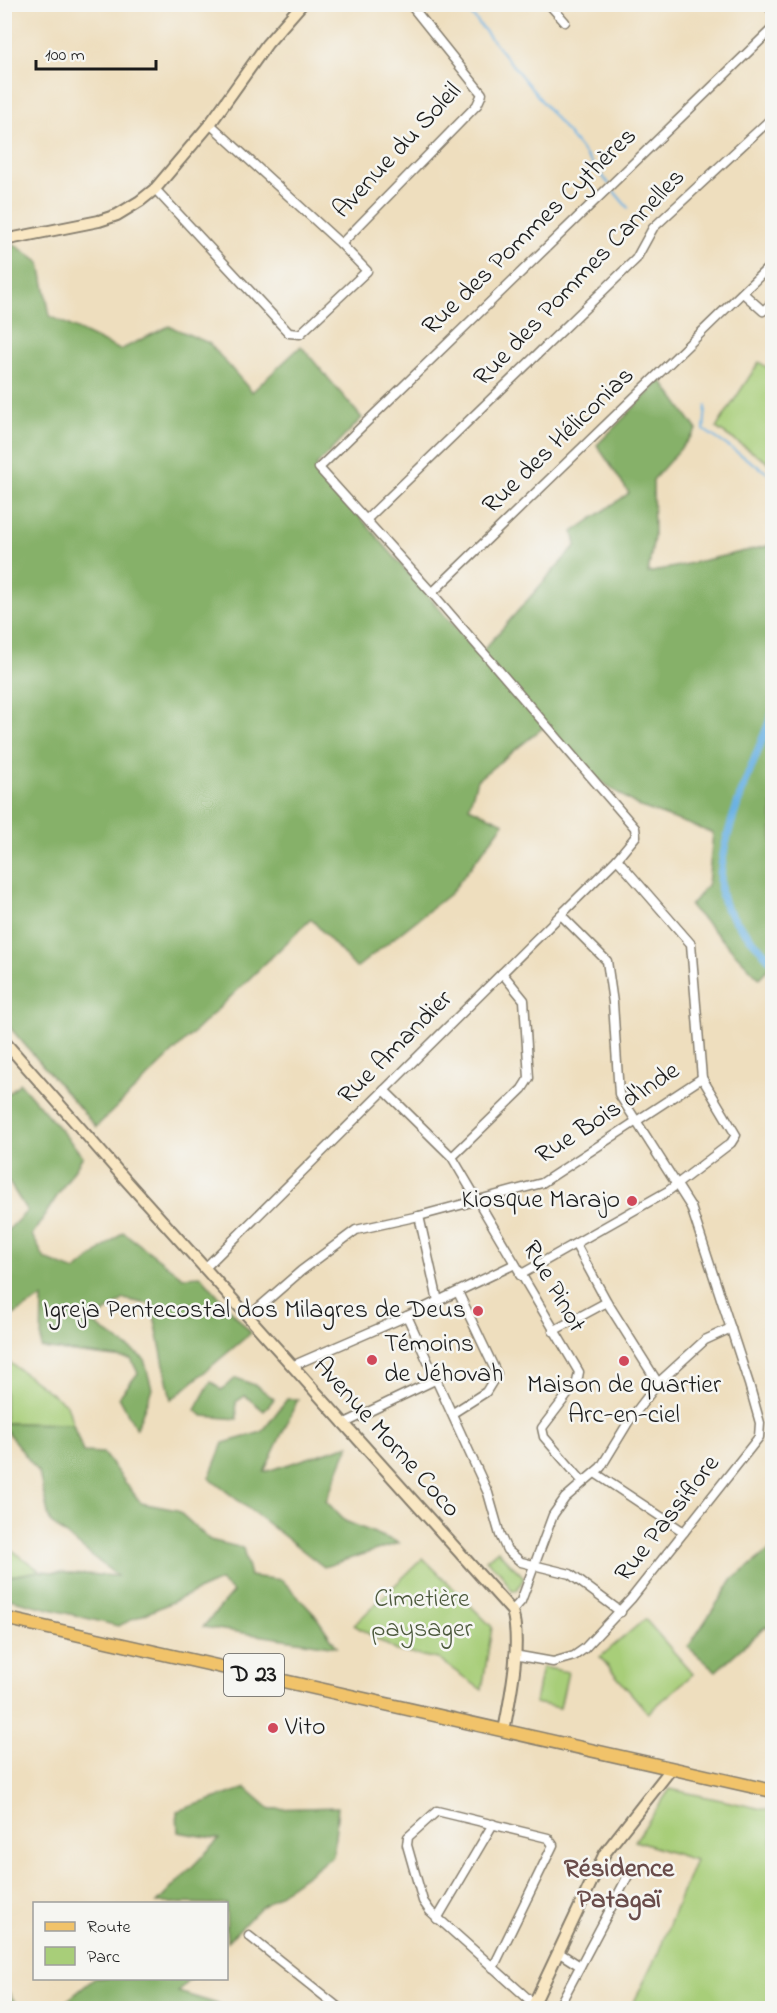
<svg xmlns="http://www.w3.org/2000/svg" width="777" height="2013" font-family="'Indie Flower',sans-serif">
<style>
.green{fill:#a8ce79;stroke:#62754a;stroke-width:1.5}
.forest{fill:#86b169;stroke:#516642;stroke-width:1.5}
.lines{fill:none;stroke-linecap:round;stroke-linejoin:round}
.stream{stroke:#6cb2e3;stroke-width:2}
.canal{stroke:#6cb2e3;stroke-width:8}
.street-casing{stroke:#857d6d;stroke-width:11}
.secondary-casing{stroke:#857d6d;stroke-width:14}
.primary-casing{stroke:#857d6d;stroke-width:15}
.street{stroke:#fff;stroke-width:8}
.secondary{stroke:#f9e7c3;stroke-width:10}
.primary{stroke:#f1c36a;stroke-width:12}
.poi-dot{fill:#d1495b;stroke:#f6f6f2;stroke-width:2}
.labels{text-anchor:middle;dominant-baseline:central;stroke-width:5;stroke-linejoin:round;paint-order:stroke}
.shield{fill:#f6f6f2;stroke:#5d5d5c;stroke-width:1.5}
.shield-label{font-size:24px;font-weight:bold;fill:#1c1c1c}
.street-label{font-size:26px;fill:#1c1c1c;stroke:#f6f6f2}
.poi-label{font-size:26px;fill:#1c1c1c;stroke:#f6f6f2;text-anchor:end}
.park-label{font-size:26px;fill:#4d5a3d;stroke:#f6f6f2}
.neighbourhood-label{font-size:27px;font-weight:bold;fill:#694c4a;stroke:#f6f6f2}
</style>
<rect width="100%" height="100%" fill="#f6f6f2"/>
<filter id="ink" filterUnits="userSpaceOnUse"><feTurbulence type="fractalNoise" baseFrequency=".0167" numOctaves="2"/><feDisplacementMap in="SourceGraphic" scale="12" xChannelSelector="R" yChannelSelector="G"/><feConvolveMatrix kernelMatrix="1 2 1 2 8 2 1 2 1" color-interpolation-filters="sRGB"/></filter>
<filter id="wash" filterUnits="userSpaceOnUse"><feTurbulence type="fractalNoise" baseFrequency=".008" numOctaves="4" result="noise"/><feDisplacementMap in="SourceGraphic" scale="24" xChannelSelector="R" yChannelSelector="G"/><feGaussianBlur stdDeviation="1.35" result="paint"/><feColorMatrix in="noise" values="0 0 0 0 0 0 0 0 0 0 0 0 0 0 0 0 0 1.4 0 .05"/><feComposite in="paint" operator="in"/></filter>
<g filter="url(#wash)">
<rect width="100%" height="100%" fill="#eedebe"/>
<g class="green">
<polygon points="759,362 772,371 772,465 716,428"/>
<polygon points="5,1359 67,1405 73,1424 5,1423"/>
<polygon points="5,1548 12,1550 40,1571 5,1577"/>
<path d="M 498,1550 C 505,1562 516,1567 524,1578 L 517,1590 L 512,1591 L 500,1572 L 486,1560 Z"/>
<polygon points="423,1558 492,1627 482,1690 438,1659 397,1651 354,1625"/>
<polygon points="645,1619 693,1674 648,1713 600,1657"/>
<polygon points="542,1667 568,1672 560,1708 535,1703"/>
<polygon points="670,1789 772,1811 772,2008 631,2008 658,1953 695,1860 635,1841"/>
</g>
<g class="forest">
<polygon points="14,244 40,263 50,316 120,350 169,326 209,343 252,392 301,346 362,418 316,466 479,655 576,545 573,532 629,493 597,445 661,380 697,430 653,480 654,537 648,573 772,545 772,965 759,978 690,906 708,884 713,833 638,806 588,773 544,727 477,780 469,807 504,823 451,893 356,968 311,919 96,1127 5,1022 4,245"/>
<polygon points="20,1083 83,1156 32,1235 45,1259 75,1271 123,1232 183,1277 201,1276 251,1333 171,1400 152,1305 124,1299 92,1322 144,1359 152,1389 136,1429 119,1397 138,1373 131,1359 41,1348 42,1298 5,1320 5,1233 27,1211 5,1176 5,1097"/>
<polygon points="236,1378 257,1386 274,1399 264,1411 245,1396 236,1402 237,1419 203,1416 195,1410 211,1381 221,1390"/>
<polygon points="287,1399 298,1399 264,1472 349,1445 326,1501 345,1521 399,1543 324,1567 209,1478 223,1443 262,1432"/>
<polygon points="5,1423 73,1424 83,1452 103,1453 141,1503 177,1510 210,1540 243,1548 250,1576 282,1580 315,1615 337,1647 203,1627 233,1592 220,1581 118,1626 5,1598 5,1577 40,1571 117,1576 50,1522 39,1473 5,1429"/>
<polygon points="772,1548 772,1627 765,1627 716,1671 688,1647 733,1579"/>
<polygon points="246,1788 270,1809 338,1807 333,1856 260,1908 227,1942 226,1904 157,1903 219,1839 178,1832 177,1811"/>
<polygon points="95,1978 191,1979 178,1992 221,2005 223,2008 58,2008"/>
<polygon points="4,1987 5,1987 19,2008 5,2008"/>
</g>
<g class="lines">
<g class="stream">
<polyline points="463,4 609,184"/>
<polyline points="612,189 628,208"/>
<polyline points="706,406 704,430 772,476"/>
</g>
<path class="canal" d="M 772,715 C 757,757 702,869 727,909 C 739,928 758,945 772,962"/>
</g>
</g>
<g filter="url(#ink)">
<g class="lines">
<g class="street-casing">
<g id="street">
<polyline points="549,4 565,22"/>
<polyline points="767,4 772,11"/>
<polyline points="155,189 289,333 300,334 367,271 341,244 210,124"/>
<polyline points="341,244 477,105 482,94 410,4"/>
<polyline points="743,293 763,311 772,303"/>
<polyline points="367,519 636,259 653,228 772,118"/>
<polyline points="432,593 772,264"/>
<polyline points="384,1090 452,1157 579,1372 577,1382 542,1428 544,1437 583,1482"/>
<polyline points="452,1157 522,1089 529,1078 524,1000 502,973"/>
<polyline points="419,1216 438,1301"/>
<polyline points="576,1245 607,1302 658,1383"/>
<polyline points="205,1268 617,859 636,836 635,828 432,593 319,468 772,29"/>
<polyline points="520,1275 668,1191 731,1143 736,1135 702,1078 691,944 617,859"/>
<polyline points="407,1316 488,1493 500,1535 507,1550 521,1562 570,1574 621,1612"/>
<polyline points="248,1317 301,1271 356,1230 419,1216 542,1183 702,1078"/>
<polyline points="553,1331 607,1302"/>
<polyline points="292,1366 407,1316 515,1264"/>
<polyline points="453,1413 486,1392 497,1374 458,1292"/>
<polyline points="343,1424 437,1379"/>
<polyline points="595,1473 684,1532"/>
<polyline points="512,1611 521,1601 553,1515 565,1498 601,1467 629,1421 658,1383 705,1340 731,1328"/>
<polyline points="514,1655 553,1662 574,1656 584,1649 631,1599 759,1437 760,1423 749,1384 691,1207 619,1094 613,1003 607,961 561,915"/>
<polyline points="437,1919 493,1824"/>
<polyline points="249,1936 339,2008"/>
<polyline points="558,1952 580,1966"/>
<polyline points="493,1968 553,1845 548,1838 437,1811 408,1837 407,1845 423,1901 430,1911 534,2004"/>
<polyline points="558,2008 630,1872"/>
</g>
</g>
<g class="secondary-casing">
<g id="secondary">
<polyline points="4,240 99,221 117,215 140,201 155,189 210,124 267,44 302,4"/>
<path d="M 4,1041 L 124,1178 L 512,1611 C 522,1644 510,1698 504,1731"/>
<polyline points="532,2008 605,1853 671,1769"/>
</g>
</g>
<g class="primary-casing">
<polyline id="primary" points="4,1618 772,1791"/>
</g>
<use href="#street" class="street"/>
<use href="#secondary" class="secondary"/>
<use href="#primary" class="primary"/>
</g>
</g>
<g class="poi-dot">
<circle cx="632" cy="1201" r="6"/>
<circle cx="478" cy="1311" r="6"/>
<circle cx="372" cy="1360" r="6"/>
<circle cx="624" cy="1361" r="6"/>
<circle cx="273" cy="1728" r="6"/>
</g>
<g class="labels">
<rect class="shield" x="224" y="1654" width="60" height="42" rx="4.5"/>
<g class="shield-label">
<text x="254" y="1675">D 23</text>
</g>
<g class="street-label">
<text transform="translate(398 151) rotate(-47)">Avenue du Soleil</text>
<text transform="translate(530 232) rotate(-44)">Rue des Pommes Cythères</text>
<text transform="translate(580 278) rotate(-46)">Rue des Pommes Cannelles</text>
<text transform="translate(559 441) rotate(-44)">Rue des Héliconias</text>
<text transform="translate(396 1048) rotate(-45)">Rue Amandier</text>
<text transform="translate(608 1114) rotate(-33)">Rue Bois d'Inde</text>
<text transform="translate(553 1287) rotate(60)">Rue Pinot</text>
<text transform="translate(386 1438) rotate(48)">Avenue Morne Coco</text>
<text transform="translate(668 1519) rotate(-52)">Rue Passiflore</text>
</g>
<g class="poi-label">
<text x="620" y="1201">Kiosque Marajo</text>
<text x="466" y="1311">Igreja Pentecostal dos Milagres de Deus</text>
<text x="384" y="1345" text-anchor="start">Témoins<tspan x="384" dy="30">de Jéhovah</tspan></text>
<text x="624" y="1386" text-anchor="middle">Maison de quartier<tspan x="624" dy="30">Arc-en-ciel</tspan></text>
<text x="285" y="1728" text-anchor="start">Vito</text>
</g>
<g class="park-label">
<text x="422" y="1600">Cimetière<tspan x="422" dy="30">paysager</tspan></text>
</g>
<g class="neighbourhood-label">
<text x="619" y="1869">Résidence<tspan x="619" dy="31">Patagaï</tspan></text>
</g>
</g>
<rect width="777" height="2013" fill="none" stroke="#f6f6f2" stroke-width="24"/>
<rect x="33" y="1902" width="195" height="78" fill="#f6f6f2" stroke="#9f9f9c" stroke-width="1.5"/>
<rect x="45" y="1922" width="30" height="9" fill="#f1c36a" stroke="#9f9f9c" stroke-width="1.5"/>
<text x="87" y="1932" font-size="18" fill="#1c1c1c">Route</text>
<rect x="45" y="1947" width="30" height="18" fill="#a8ce79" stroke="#9f9f9c" stroke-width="1.5"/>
<text x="87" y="1962" font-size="18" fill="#1c1c1c">Parc</text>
<path d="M36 60v9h120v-9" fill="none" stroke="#1c1c1c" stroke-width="3"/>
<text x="45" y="60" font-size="18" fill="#1c1c1c" stroke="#f6f6f2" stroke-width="4.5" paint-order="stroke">100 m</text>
</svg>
